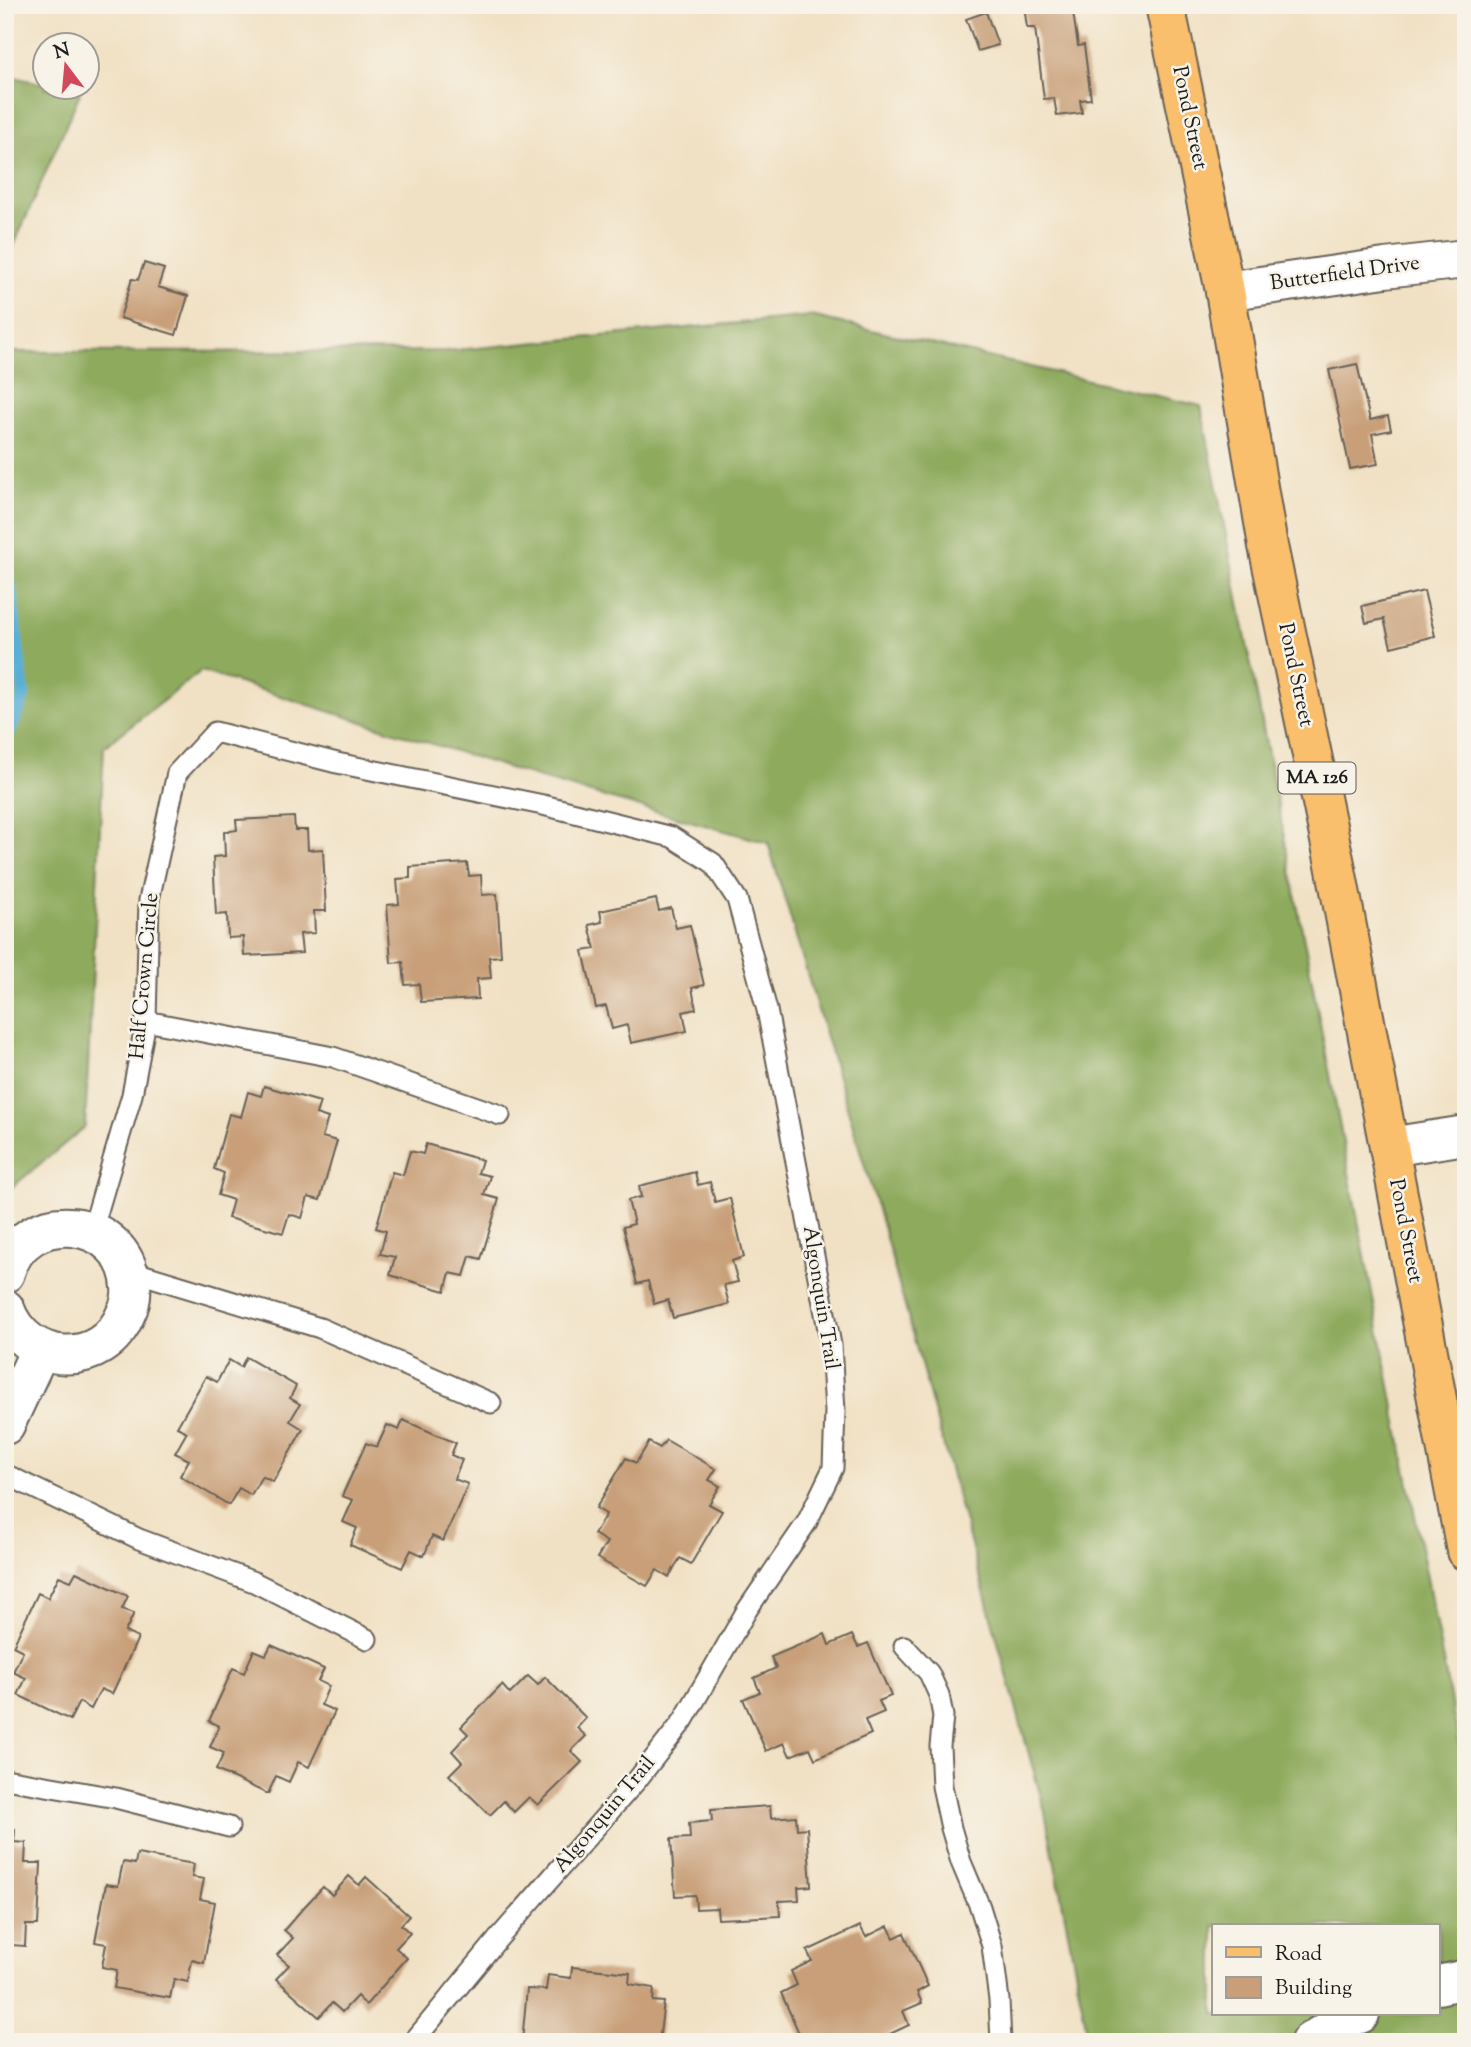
<svg xmlns="http://www.w3.org/2000/svg" width="1471" height="2047" font-family="'Sorts Mill Goudy',serif">
<style>
.forest{fill:#8eaa5d;stroke:#55633c;stroke-width:2;fill-rule:evenodd}
.lines{fill:none;stroke-linecap:round;stroke-linejoin:round}
.stream{stroke:#59aed5;stroke-width:12}
.building{fill:#c89f78}
.service-casing{stroke:#676157;stroke-width:23}
.minor-casing{stroke:#676157;stroke-width:42}
.primary-casing{stroke:#676157;stroke-width:42}
.service{stroke:#fff;stroke-width:19}
.minor{stroke:#fff;stroke-width:38}
.primary{stroke:#f9bf6d;stroke-width:38}
.labels{text-anchor:middle;dominant-baseline:central;stroke-width:5;stroke-linejoin:round;paint-order:stroke}
.shield{fill:#f7f3e8;stroke:#5e5c59;stroke-width:2}
.shield-label{font-size:19px;font-weight:bold;fill:#1c1c1c}
.street-label{font-size:21px;fill:#1c1c1c;stroke:#f7f3e8}
</style>
<rect width="100%" height="100%" fill="#f7f3e8"/>
<filter id="ink" filterUnits="userSpaceOnUse"><feTurbulence type="fractalNoise" baseFrequency=".0143" numOctaves="2"/><feDisplacementMap in="SourceGraphic" scale="14" xChannelSelector="R" yChannelSelector="G"/><feConvolveMatrix kernelMatrix="1 2 1 2 8 2 1 2 1" color-interpolation-filters="sRGB"/></filter>
<filter id="wash" filterUnits="userSpaceOnUse"><feTurbulence type="fractalNoise" baseFrequency=".00686" numOctaves="4" result="noise"/><feDisplacementMap in="SourceGraphic" scale="28" xChannelSelector="R" yChannelSelector="G"/><feGaussianBlur stdDeviation="1.57" result="paint"/><feColorMatrix in="noise" values="0 0 0 0 0 0 0 0 0 0 0 0 0 0 0 0 0 1.4 0 .05"/><feComposite in="paint" operator="in"/></filter>
<g filter="url(#wash)">
<rect width="100%" height="100%" fill="#f1e1c4"/>
<g class="forest">
<polygon points="5,75 45,84 46,88 58,88 80,93 5,266"/>
<path d="M 811,316 L 1201,406 L 1466,1780 L 1466,2042 L 1089,2042 L 1045,1812 L 883,1227 L 768,843 L 559,784 L 201,671 L 104,747 L 85,1127 L 5,1193 L 5,352 L 446,351 ZM 1214,1926 L 1438,1926 L 1438,2014 L 1214,2014 Z"/>
</g>
<g class="lines">
<polyline class="stream" points="5,566 11,589 24,696 5,744"/>
</g>
<g id="blocks">
<g class="building">
<polygon points="1024,5 1072,5 1078,46 1084,45 1091,99 1080,100 1082,113 1057,116 1054,98 1044,99 1035,28 1027,28"/>
<polygon points="986,12 998,45 978,51 966,19"/>
<polygon points="144,263 164,269 158,287 188,296 176,335 120,318 132,279 138,280"/>
<polygon points="1357,364 1370,420 1388,416 1391,430 1372,434 1378,464 1350,469 1329,370"/>
<polygon points="1424,591 1435,636 1391,647 1384,619 1366,623 1362,606"/>
<polygon points="294,817 295,830 307,830 308,850 323,849 326,911 314,911 315,933 300,934 302,953 244,956 243,937 228,938 227,914 216,915 213,857 225,856 224,832 237,830 236,820"/>
<polygon points="467,863 469,876 481,875 482,895 497,894 501,956 489,957 491,978 477,979 478,999 421,1002 419,984 405,985 403,962 391,963 387,905 399,904 397,879 410,878 410,867"/>
<polygon points="656,899 659,911 671,908 676,928 690,925 704,985 692,988 696,1009 683,1012 687,1031 631,1043 627,1025 612,1029 606,1006 596,1008 583,951 595,949 589,925 602,922 600,911"/>
<polygon points="264,1086 320,1102 316,1114 328,1118 322,1137 337,1141 320,1200 308,1197 302,1218 289,1214 283,1233 228,1218 233,1200 218,1195 224,1173 214,1169 229,1114 241,1117 248,1092 261,1096"/>
<polygon points="426,1144 482,1160 478,1173 490,1176 484,1195 499,1199 481,1259 470,1256 464,1276 450,1273 445,1291 390,1275 395,1257 380,1254 386,1231 376,1228 392,1172 403,1175 410,1151 423,1154"/>
<polygon points="695,1172 698,1185 710,1182 715,1202 730,1198 744,1257 732,1261 738,1282 724,1285 729,1304 673,1318 668,1300 654,1304 648,1281 637,1284 623,1227 634,1224 628,1200 641,1197 639,1186"/>
<polygon points="246,1357 296,1386 290,1398 300,1404 290,1421 303,1429 273,1482 262,1476 251,1495 239,1488 229,1505 180,1476 189,1460 175,1453 187,1432 177,1427 206,1376 217,1382 229,1360 241,1367"/>
<polygon points="403,1420 456,1443 451,1455 462,1460 454,1479 468,1484 443,1541 432,1536 424,1556 411,1550 402,1568 350,1545 357,1528 343,1522 353,1500 342,1496 366,1443 377,1447 387,1425 399,1430"/>
<polygon points="666,1440 716,1469 709,1480 720,1486 709,1504 722,1511 691,1564 680,1558 669,1577 657,1570 647,1586 597,1558 607,1542 594,1534 606,1514 596,1508 626,1458 636,1463 649,1442 660,1448"/>
<polygon points="76,1572 128,1596 122,1609 134,1613 125,1632 138,1638 112,1694 101,1689 91,1709 79,1702 70,1720 18,1695 26,1678 13,1672 23,1651 13,1646 38,1593 48,1598 59,1576 71,1581"/>
<polygon points="825,1634 829,1645 852,1635 858,1647 868,1643 891,1696 879,1701 884,1712 865,1720 871,1734 815,1759 810,1748 790,1756 784,1743 766,1751 743,1699 760,1692 754,1678 776,1668 771,1657"/>
<polygon points="271,1645 324,1669 318,1681 329,1686 321,1705 335,1711 309,1767 298,1762 289,1782 276,1776 268,1794 216,1770 224,1753 210,1747 219,1726 209,1721 233,1668 244,1673 254,1650 266,1655"/>
<polygon points="528,1676 538,1685 545,1677 586,1718 577,1728 586,1736 571,1751 582,1762 538,1805 529,1797 514,1812 504,1801 490,1815 449,1775 462,1762 452,1751 468,1734 461,1727 502,1685 510,1694"/>
<polygon points="770,1806 771,1818 796,1816 797,1829 807,1828 811,1886 798,1887 799,1900 779,1901 780,1916 718,1919 717,1908 696,1909 695,1895 675,1896 671,1839 690,1838 689,1823 712,1821 711,1810"/>
<polygon points="5,1828 15,1829 14,1842 26,1843 25,1863 41,1863 38,1925 26,1925 25,1946 11,1945 10,1965 5,1965"/>
<polygon points="137,1854 194,1864 192,1877 204,1879 200,1899 215,1902 204,1963 192,1960 188,1982 174,1979 170,1998 114,1988 117,1970 102,1967 106,1944 95,1942 106,1884 118,1886 123,1862 135,1864"/>
<polygon points="349,1876 359,1885 366,1877 409,1916 401,1925 410,1933 396,1948 407,1958 366,2005 357,1996 342,2012 332,2003 319,2017 276,1979 289,1965 277,1955 293,1938 284,1930 304,1907 323,1887 332,1895"/>
<polygon points="860,1926 866,1937 888,1926 894,1938 904,1933 928,1986 917,1992 922,2003 903,2011 909,2025 873,2042 825,2042 823,2037 812,2042 803,2042 781,1993 797,1985 791,1971 812,1961 807,1951"/>
<polygon points="572,1967 630,1973 629,1984 654,1988 653,2001 664,2002 659,2042 522,2042 527,1989 546,1990 548,1975 571,1978"/>
</g>
</g>
</g>
<g filter="url(#ink)">
<use href="#blocks" fill-opacity="0" stroke="#676157" stroke-width="2"/>
<g class="lines">
<g class="service-casing">
<g id="service">
<polyline points="146,1021 333,1057 500,1115"/>
<polyline points="92,1231 132,1095 146,1021 149,900 177,773 215,732 337,763 543,805 672,837 713,863 737,899 767,1010 831,1345 835,1411 833,1468 807,1522 747,1610 683,1721 637,1780 497,1940 413,2042"/>
<polyline points="128,1270 320,1328 491,1403"/>
<polyline points="5,1474 139,1539 254,1582 367,1639"/>
<polyline points="904,1646 929,1673 939,1695 943,1716 940,1746 942,1786 951,1828 961,1862 980,1907 992,1946 999,2000 1001,2042"/>
<polyline points="5,1779 116,1798 229,1827"/>
</g>
</g>
<g class="minor-casing">
<g id="minor">
<polyline points="1225,291 1385,268 1466,259"/>
<polyline points="1389,1147 1466,1135"/>
<path d="M 5,1273 C 24,1204 126,1215 131,1287 C 132,1296 130,1305 126,1313 C 103,1371 26,1367 5,1309"/>
<polyline points="5,1425 40,1350"/>
<polyline points="1438,1985 1466,1979"/>
<polyline points="1310,2042 1349,2018 1360,2014"/>
</g>
</g>
<g class="primary-casing">
<polyline id="primary" points="1165,5 1225,291 1268,546 1335,864 1466,1551"/>
</g>
<use href="#service" class="service"/>
<use href="#minor" class="minor"/>
<use href="#primary" class="primary"/>
</g>
</g>
<g class="labels">
<rect class="shield" x="1278.5" y="762.5" width="77" height="31" rx="5"/>
<g class="shield-label">
<text x="1317" y="778">MA 126</text>
</g>
<g class="street-label">
<text transform="translate(1189 118) rotate(78)">Pond Street</text>
<text transform="translate(1345 274) rotate(-8)">Butterfield Drive</text>
<text transform="translate(1295 675) rotate(78)">Pond Street</text>
<text transform="translate(145 976) rotate(-85)">Half Crown Circle</text>
<text transform="translate(1405 1231) rotate(79)">Pond Street</text>
<text transform="translate(820 1298) rotate(81)">Algonquin Trail</text>
<text transform="translate(605 1815) rotate(-50)">Algonquin Trail</text>
</g>
</g>
<rect width="1471" height="2047" fill="none" stroke="#f7f3e8" stroke-width="28"/>
<rect x="1212" y="1924" width="228" height="91" fill="#f7f3e8" stroke="#9f9d96" stroke-width="2"/>
<rect x="1226" y="1947" width="35" height="10" fill="#f9bf6d" stroke="#9f9d96" stroke-width="2"/>
<text x="1275" y="1960" font-size="21" fill="#1c1c1c">Road</text>
<rect x="1226" y="1977" width="35" height="21" fill="#c89f78" stroke="#9f9d96" stroke-width="2"/>
<text x="1275" y="1994" font-size="21" fill="#1c1c1c">Building</text>
<g transform="translate(66 66) rotate(344)"><circle r="33" fill="#f7f3e8" stroke="#9f9d96" stroke-width="2"/>
<path d="M0-5L12 26L0 18L-12 26Z" fill="#d1495b"/>
<text y="-10" font-size="19" font-weight="bold" text-anchor="middle" fill="#1c1c1c">N</text>
</g>
</svg>
